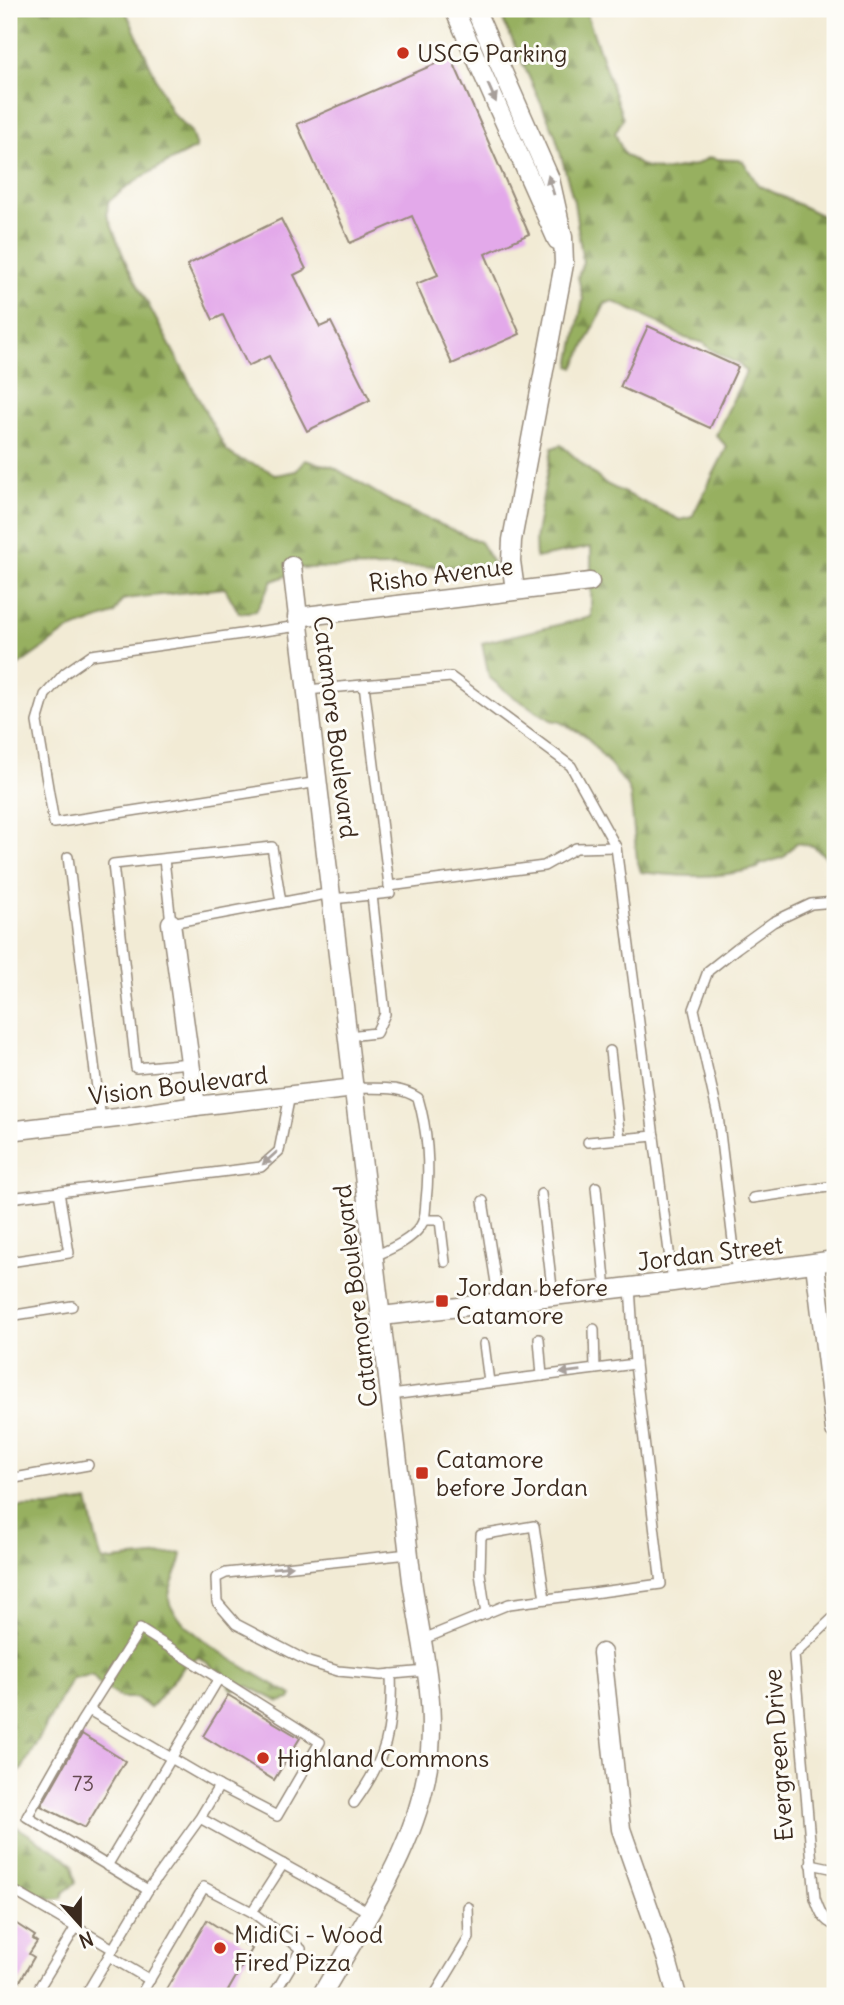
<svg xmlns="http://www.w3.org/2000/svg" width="844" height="2005" font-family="Delius,sans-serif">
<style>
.forest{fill:url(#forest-firs);stroke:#696d3f;stroke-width:2}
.building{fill:#e3a9ea}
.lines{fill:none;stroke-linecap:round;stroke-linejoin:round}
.service-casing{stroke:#968a7a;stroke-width:12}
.minor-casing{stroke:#968a7a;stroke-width:21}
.service{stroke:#fff;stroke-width:9}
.minor{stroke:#fff;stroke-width:18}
.oneway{fill:#a79f9a}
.poi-dot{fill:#c8321e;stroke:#fdfcf7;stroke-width:2.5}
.labels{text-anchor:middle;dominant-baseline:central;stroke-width:6;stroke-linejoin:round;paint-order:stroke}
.number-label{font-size:21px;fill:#654a51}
.poi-label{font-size:24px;fill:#3b2a1e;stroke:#fdfcf7;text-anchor:start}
.street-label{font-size:24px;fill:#3b2a1e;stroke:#fdfcf7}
</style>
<defs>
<pattern id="forest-firs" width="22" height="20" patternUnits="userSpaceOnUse" patternTransform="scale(1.75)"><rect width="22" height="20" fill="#97b060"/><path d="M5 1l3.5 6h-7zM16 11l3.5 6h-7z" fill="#7c8f4f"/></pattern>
</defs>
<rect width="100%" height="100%" fill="#fdfcf7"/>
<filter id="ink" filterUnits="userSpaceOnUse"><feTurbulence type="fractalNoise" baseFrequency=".0143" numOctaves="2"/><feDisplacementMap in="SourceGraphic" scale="14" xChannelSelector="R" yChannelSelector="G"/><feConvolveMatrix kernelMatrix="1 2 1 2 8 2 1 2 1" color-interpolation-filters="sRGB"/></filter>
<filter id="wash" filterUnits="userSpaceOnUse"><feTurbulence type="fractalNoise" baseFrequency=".00686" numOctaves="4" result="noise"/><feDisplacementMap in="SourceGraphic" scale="28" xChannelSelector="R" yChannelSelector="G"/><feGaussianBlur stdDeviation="1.57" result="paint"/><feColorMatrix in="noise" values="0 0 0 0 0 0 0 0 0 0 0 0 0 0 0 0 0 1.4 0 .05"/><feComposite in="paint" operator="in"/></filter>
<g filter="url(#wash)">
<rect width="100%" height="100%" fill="#f2ebd5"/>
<g class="forest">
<path d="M 9,9 L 125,9 L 171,112 L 191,132 L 196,148 C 164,164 135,179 108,202 L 107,214 L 127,265 L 226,450 C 242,465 258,462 276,475 L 296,471 L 305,460 L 333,467 L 397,505 L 480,542 L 495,566 L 300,568 L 294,573 L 272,581 L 256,611 L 239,613 L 225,588 L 133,598 L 122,600 L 114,614 L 67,631 L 9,672 Z"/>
<path d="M 498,9 L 585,9 L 623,119 L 615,133 L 624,154 L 640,165 L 663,171 L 695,165 L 710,157 C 721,162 731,158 743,161 L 758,185 L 835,222 L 835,859 L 829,860 L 813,846 L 796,843 L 784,857 L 760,865 L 758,868 C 715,879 685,877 641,872 L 637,859 L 630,793 L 626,784 L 585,735 L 560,722 L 551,720 L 509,694 L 489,677 L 482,643 L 591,617 L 591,547 L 536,558 L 535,539 L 552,448 L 561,445 L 604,483 L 680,520 L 692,517 L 727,447 L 716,435 L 746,372 L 740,365 L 710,349 L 704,343 L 685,338 L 649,318 L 612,301 L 605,304 L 574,368 L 570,366 L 583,299 L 578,277 L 583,262 L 574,202 L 555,134 Z"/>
<path d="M 88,1501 C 92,1515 97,1553 103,1561 L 182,1553 C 181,1570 168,1583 169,1599 C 171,1629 266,1680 292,1695 L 290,1699 L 279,1702 L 248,1686 L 233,1690 L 218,1671 L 199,1657 L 186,1664 L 150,1708 L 137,1698 L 122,1698 L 100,1685 L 92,1675 L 72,1678 L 22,1769 L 11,1776 L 9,1781 L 9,1507 L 49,1507 Z"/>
<polygon points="9,1822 65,1857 72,1865 76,1883 64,1892 62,1898 51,1899 9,1882"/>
</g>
<g id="blocks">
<g class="building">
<polygon points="451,57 529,234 485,254 520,334 452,364 416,284 438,275 412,216 350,243 297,124"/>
<polygon points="281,219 306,269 294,275 320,327 331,322 370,400 307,431 269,356 248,366 223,315 213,320 187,265"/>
<polygon points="648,326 738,367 710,428 620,387"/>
<polygon points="228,1695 300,1738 274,1780 203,1736"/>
<polygon points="82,1734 125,1761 85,1828 41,1806"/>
<polygon points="9,1919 35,1936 33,1939 37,1942 29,1954 34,1957 20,1981 9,1974"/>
<polygon points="207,1920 252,1949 225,1996 162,1996"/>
</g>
</g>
</g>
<g filter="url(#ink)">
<use href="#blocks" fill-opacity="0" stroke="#968a7a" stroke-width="2"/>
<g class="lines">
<g class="service-casing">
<g id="service">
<polyline points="299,626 91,655 65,673 45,695 37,722 54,823 319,782"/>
<polyline points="307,690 451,677 571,766 616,847 673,1282"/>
<polyline points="68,857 101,1120"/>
<polyline points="164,859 171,923 332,893"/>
<polyline points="389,886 544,866 576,848 616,847"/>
<polyline points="332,899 390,893 364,685"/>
<polyline points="348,1036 376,1033 385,1014 372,895"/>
<polyline points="610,1051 620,1139"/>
<polyline points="190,1063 136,1068 113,864 272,847 281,902"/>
<path d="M 355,1088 C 378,1089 398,1085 418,1098 C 428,1132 430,1165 426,1201 C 425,1210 426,1219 420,1227 C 410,1241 390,1249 375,1256"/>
<polyline points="588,1142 654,1136"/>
<polyline points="596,1187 606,1290"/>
<polyline points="59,1192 261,1167 279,1151 290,1095"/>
<polyline points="541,1194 553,1296"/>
<polyline points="9,1198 59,1192 69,1253 9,1262"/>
<polyline points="753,1198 835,1186"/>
<polyline points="483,1201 499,1302"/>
<polyline points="424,1220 440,1220 445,1262"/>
<polyline points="737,1274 718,1116 694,1009 708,971 737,948 773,922 811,904 835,902"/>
<polyline points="9,1316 72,1306"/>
<polyline points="594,1329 595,1369"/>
<polyline points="539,1339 542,1376"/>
<polyline points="484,1344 489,1382"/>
<polyline points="391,1395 635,1364 630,1287"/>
<polyline points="9,1479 88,1465"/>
<polyline points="409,1554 226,1573 216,1578 217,1602 236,1624 309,1662 338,1671 382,1675 426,1671"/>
<polyline points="486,1614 480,1573 481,1535 534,1526 545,1599"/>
<path d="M 835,1616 L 794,1655 L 815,1898 C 819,1909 823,1922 835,1925"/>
<polyline points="421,1640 509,1604 661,1584 635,1364"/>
<polyline points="89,1710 219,1786"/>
<path d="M 354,1803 C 387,1758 393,1729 391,1674"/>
<polyline points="200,1818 148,1890 27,1817 81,1722 140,1629 320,1742 277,1816 219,1786 200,1818 369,1912"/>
<polyline points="811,1864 835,1869"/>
<polyline points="107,1866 219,1678"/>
<polyline points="9,1888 113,1949"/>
<polyline points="252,1912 283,1864"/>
<polyline points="109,1956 150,1980"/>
<polyline points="34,1996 76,1927"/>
<polyline points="85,1996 148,1890"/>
<polyline points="140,1996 204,1887 252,1912 301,1949 273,1996"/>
<polyline points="434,1996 469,1938 468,1907"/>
</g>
</g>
<g class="minor-casing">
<g id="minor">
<polyline points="454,9 557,240"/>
<polyline points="475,9 550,179 563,237 564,264 512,540 511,561 515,590"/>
<path d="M 292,566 L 412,1581 C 420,1636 435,1694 430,1750 C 422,1841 365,1919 321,1996"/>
<polyline points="297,617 590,582"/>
<polyline points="171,923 196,1106"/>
<polyline points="9,1131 117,1118 196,1106 355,1088"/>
<polyline points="815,1264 835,1430"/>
<polyline points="382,1316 673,1282 835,1260"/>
<polyline points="602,1653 621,1829 667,1960 677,1996"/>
</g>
</g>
<use href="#service" class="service"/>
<use href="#minor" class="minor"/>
</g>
<defs><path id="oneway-solid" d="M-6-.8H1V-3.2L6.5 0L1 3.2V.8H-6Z" transform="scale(1.75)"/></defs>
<g class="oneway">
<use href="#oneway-solid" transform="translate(492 93) rotate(66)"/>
<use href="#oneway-solid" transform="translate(551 185) rotate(-107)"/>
<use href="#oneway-solid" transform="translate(270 1158) rotate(138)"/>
<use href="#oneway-solid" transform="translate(570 1372) rotate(173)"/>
<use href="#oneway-solid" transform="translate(283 1567) rotate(-6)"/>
</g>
</g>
<g class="poi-dot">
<circle cx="403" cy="53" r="7"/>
<rect x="435" y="1294" width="14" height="14" rx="3.5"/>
<rect x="415" y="1466" width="14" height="14" rx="3.5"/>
<circle cx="263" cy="1758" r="7"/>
<circle cx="220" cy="1948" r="7"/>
</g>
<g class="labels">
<g class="number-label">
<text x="83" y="1783">73</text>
</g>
<g class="poi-label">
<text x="417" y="53">USCG Parking</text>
<text x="456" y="1287">Jordan before<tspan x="456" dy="28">Catamore</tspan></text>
<text x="436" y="1459">Catamore<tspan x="436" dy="28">before Jordan</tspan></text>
<text x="277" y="1758">Highland Commons</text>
<text x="234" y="1934">MidiCi - Wood<tspan x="234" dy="28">Fired Pizza</tspan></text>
</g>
<g class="street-label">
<text transform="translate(441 574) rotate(-7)">Risho Avenue</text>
<text transform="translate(336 727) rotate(83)">Catamore Boulevard</text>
<text transform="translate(178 1085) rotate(-7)">Vision Boulevard</text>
<text transform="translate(710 1253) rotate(-7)">Jordan Street</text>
<text transform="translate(355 1296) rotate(-97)">Catamore Boulevard</text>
<text transform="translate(778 1755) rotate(-94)">Evergreen Drive</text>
</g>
</g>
<rect width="844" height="2005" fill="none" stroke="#fdfcf7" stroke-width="35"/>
<g transform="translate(80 1924) rotate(159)" stroke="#fdfcf7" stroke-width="5" paint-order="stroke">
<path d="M0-5L12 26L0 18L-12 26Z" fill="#3b2a1e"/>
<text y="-10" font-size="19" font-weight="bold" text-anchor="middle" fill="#3b2a1e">N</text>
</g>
</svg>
